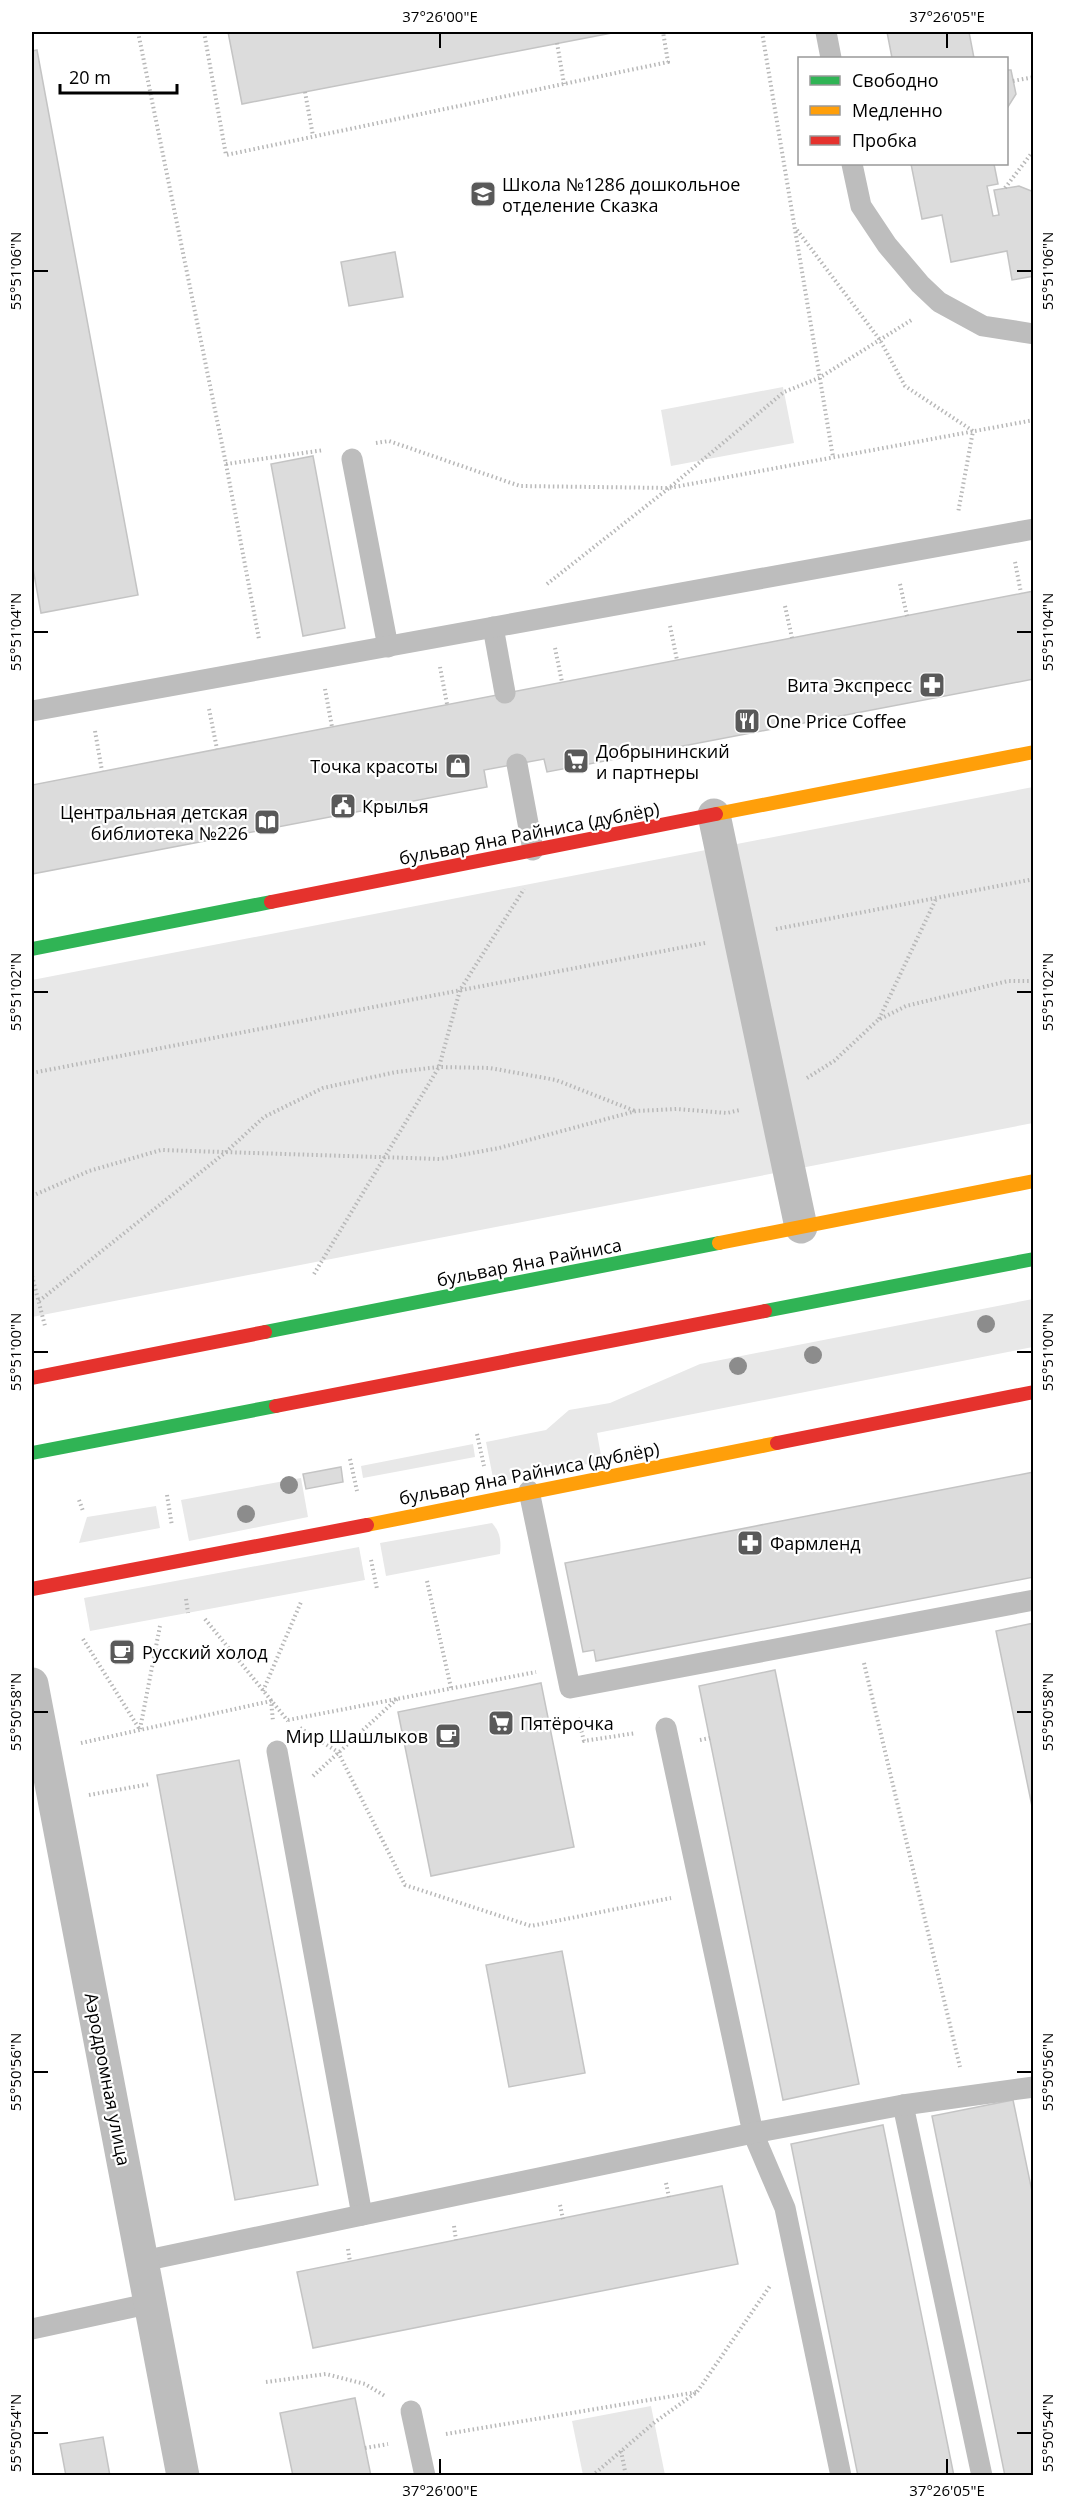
<svg xmlns="http://www.w3.org/2000/svg" width="1065" height="2507" font-family="'Open Sans',sans-serif">
<style>
.green{fill:#e8e8e8}
.building{fill:#dcdcdc;stroke:#c4c4c4;stroke-width:1.5}
.lines{fill:none;stroke-linecap:round;stroke-linejoin:round}
.path{stroke:#b8b8b8;stroke-width:4;stroke-dasharray:1.5 3;stroke-linecap:butt}
.lane{stroke:#bdbdbd;stroke-width:21}
.street{stroke:#bdbdbd;stroke-width:33}
.fast{stroke:#30b455;stroke-width:14}
.slow{stroke:#ff9f0a;stroke-width:14}
.jam{stroke:#e5322d;stroke-width:14}
.tree{fill:#8c8c8c}
.ticks{fill:none;stroke:#000;stroke-width:2}
.labels{text-anchor:middle;dominant-baseline:central;stroke-width:4.5;stroke-linejoin:round;paint-order:stroke}
.poi-label{font-size:18px;fill:#000;stroke:#fff;text-anchor:start}
.street-label{font-size:18px;fill:#000;stroke:#fff}
.neatline{fill:none;stroke:#000;stroke-width:2}
.ticks-label{font-size:15px;text-anchor:middle;fill:#000}
</style>
<rect width="100%" height="100%" fill="#fff"/>
<g class="green">
<polygon points="783,387 794,443 671,466 661,410"/>
<polygon points="1033,787 1033,1123 32,1317 32,980"/>
<polygon points="1033,1299 1033,1347 597,1433 602,1461 494,1483 486,1442 546,1430 569,1410 610,1403 700,1364"/>
<polygon points="473,1444 475,1457 363,1478 361,1466"/>
<polygon points="301,1478 308,1517 189,1541 181,1500"/>
<polygon points="156,1506 160,1528 79,1543 87,1517"/>
<path d="M 492,1523 C 501,1533 501,1542 500,1554 L 386,1576 L 380,1543 Z"/>
<polygon points="359,1547 365,1580 90,1631 84,1598"/>
<polygon points="651,2406 665,2475 583,2475 572,2421"/>
</g>
<g class="building">
<polygon points="228,32 617,32 242,104"/>
<polygon points="887,32 969,32 974,58 892,58"/>
<polygon points="37,50 138,595 41,613 32,563 32,51"/>
<polygon points="1006,70 1011,70 1016,94 1006,110"/>
<polygon points="911,164 994,164 998,184 987,186 993,216 999,215 994,190 1019,186 1034,192 1034,276 1012,280 1007,251 951,262 942,215 922,219"/>
<polygon points="395,252 403,297 349,306 341,262"/>
<polygon points="313,456 345,628 303,636 271,464"/>
<polygon points="1034,591 1034,679 547,772 544,759 517,764 484,770 487,787 32,874 32,785"/>
<polygon points="341,1467 343,1482 306,1489 303,1474"/>
<polygon points="1034,1472 1034,1577 596,1661 594,1650 583,1652 565,1563"/>
<polygon points="1034,1623 1034,1816 996,1631"/>
<polygon points="775,1670 859,2084 783,2100 699,1686"/>
<polygon points="541,1683 574,1847 431,1876 398,1712"/>
<polygon points="239,1760 318,2185 235,2200 157,1775"/>
<polygon points="562,1951 585,2073 509,2087 486,1965"/>
<polygon points="1013,2100 1034,2201 1034,2476 1005,2476 932,2116"/>
<polygon points="883,2125 954,2476 858,2476 791,2144"/>
<polygon points="722,2186 738,2264 313,2348 297,2272"/>
<polygon points="355,2398 371,2476 293,2476 280,2413"/>
<polygon points="103,2437 110,2476 66,2476 60,2444"/>
</g>
<g class="lines">
<g class="path">
<polyline points="138,32 226,464 259,639"/>
<polyline points="204,32 226,155 668,62 663,32"/>
<polyline points="762,32 833,457"/>
<polyline points="557,43 564,84"/>
<polyline points="1013,81 1034,77"/>
<polyline points="305,92 313,136"/>
<polyline points="1005,188 1034,150"/>
<polyline points="797,230 880,340 905,386 973,431 958,513"/>
<polyline points="376,443 389,441 520,486 669,488 1034,420"/>
<polyline points="226,464 324,450"/>
<polyline points="1015,562 1021,593"/>
<polyline points="547,584 669,488 784,392 819,378 913,319"/>
<polyline points="900,584 907,616"/>
<polyline points="785,606 792,638"/>
<polyline points="670,626 677,660"/>
<polyline points="555,648 562,682"/>
<polyline points="440,667 447,704"/>
<polyline points="325,689 332,727"/>
<polyline points="209,709 217,749"/>
<polyline points="95,731 102,771"/>
<polyline points="776,929 1034,879"/>
<polyline points="879,1019 936,899"/>
<polyline points="32,1073 705,943"/>
<polyline points="807,1078 834,1061 878,1020 906,1006 1008,981 1034,981"/>
<polyline points="32,1196 89,1171 161,1150 440,1159 499,1148 636,1111 677,1109 727,1113 740,1110"/>
<polyline points="314,1274 439,1067 460,990 524,889"/>
<polyline points="32,1276 45,1326"/>
<polyline points="39,1301 226,1152 264,1117 323,1088 396,1072 439,1067 490,1068 556,1080 635,1111"/>
<polyline points="477,1434 484,1466"/>
<polyline points="350,1459 357,1491"/>
<polyline points="167,1495 172,1526"/>
<polyline points="79,1500 83,1511"/>
<polyline points="371,1560 377,1589"/>
<polyline points="427,1581 451,1688"/>
<polyline points="186,1599 188,1613"/>
<polyline points="205,1619 288,1721"/>
<polyline points="83,1639 140,1730"/>
<polyline points="864,1663 960,2067"/>
<polyline points="263,1691 301,1602"/>
<polyline points="578,1718 584,1741 636,1733"/>
<polyline points="288,1720 536,1672"/>
<polyline points="300,1728 338,1752 405,1885 531,1926 671,1898"/>
<polyline points="140,1729 160,1626"/>
<polyline points="700,1740 710,1738"/>
<polyline points="81,1743 271,1701 273,1721"/>
<polyline points="313,1776 398,1698"/>
<polyline points="89,1795 150,1784"/>
<polyline points="666,2183 669,2197"/>
<polyline points="560,2205 563,2219"/>
<polyline points="454,2226 456,2240"/>
<polyline points="348,2249 350,2262"/>
<polyline points="266,2382 326,2374 365,2384 385,2396"/>
<polyline points="446,2434 697,2392"/>
<polyline points="365,2448 388,2444"/>
<polyline points="621,2451 626,2476"/>
<polyline points="592,2476 655,2422 697,2392 770,2286"/>
</g>
<g class="lane">
<polyline points="826,32 831,58"/>
<polyline points="852,164 861,206 887,245 920,284 939,302 983,326 1034,334"/>
<polyline points="352,459 388,647"/>
<polyline points="493,627 505,693"/>
<polyline points="32,711 1034,529"/>
<polyline points="517,764 533,850"/>
<polyline points="529,1491 570,1688 1034,1600"/>
<polyline points="666,1728 753,2133 785,2208 841,2476"/>
<polyline points="277,1751 362,2215"/>
<polyline points="903,2105 982,2476"/>
<polyline points="143,2261 753,2133 903,2105 1034,2087"/>
<polyline points="32,2329 152,2303"/>
<polyline points="411,2411 425,2476"/>
</g>
<g class="street">
<polyline points="714,815 801,1227"/>
<polyline points="32,1684 183,2476"/>
</g>
<g class="fast">
<polyline points="32,949 271,902"/>
<polyline points="765,1311 1034,1259"/>
<polyline points="265,1332 719,1243"/>
<polyline points="32,1453 276,1406"/>
</g>
<g class="slow">
<polyline points="716,814 1034,752"/>
<polyline points="719,1243 1034,1181"/>
<polyline points="367,1525 777,1443"/>
</g>
<g class="jam">
<polyline points="271,902 716,814"/>
<polyline points="32,1378 265,1332"/>
<polyline points="276,1406 765,1311"/>
<polyline points="777,1443 1034,1392"/>
<polyline points="32,1589 367,1525"/>
</g>
</g>
<g class="tree">
<circle cx="986" cy="1324" r="9"/>
<circle cx="813" cy="1355" r="9"/>
<circle cx="738" cy="1366" r="9"/>
<circle cx="289" cy="1485" r="9"/>
<circle cx="246" cy="1514" r="9"/>
</g>
<path class="ticks" d="M 440,33 L 440,48M 947,33 L 947,48M 33,271 L 48,271M 1017,271 L 1032,271M 33,632 L 48,632M 1017,632 L 1032,632M 33,992 L 48,992M 1017,992 L 1032,992M 33,1352 L 48,1352M 1017,1352 L 1032,1352M 33,1712 L 48,1712M 1017,1712 L 1032,1712M 33,2072 L 48,2072M 1017,2072 L 1032,2072M 33,2433 L 48,2433M 1017,2433 L 1032,2433M 440,2459 L 440,2474M 947,2459 L 947,2474"/>
<defs>
<g id="school-square" transform="scale(1.35)"><rect x="-9" y="-9" width="18" height="18" rx="4" fill="#595959" stroke="#fff"/><path d="M0-5L7-2L0 1L-7-2ZM-4 1L0 2.5L4 1V4Q0 6-4 4Z" fill="#fff"/></g>
<g id="pharmacy-square" transform="scale(1.35)"><rect x="-9" y="-9" width="18" height="18" rx="4" fill="#595959" stroke="#fff"/><path d="M-2-6h4v4h4v4h-4v4h-4v-4h-4v-4h4Z" fill="#fff"/></g>
<g id="restaurant-square" transform="scale(1.35)"><rect x="-9" y="-9" width="18" height="18" rx="4" fill="#595959" stroke="#fff"/><path d="M-5-6h1v4h1v-4h1v4h1v-4h1v5L-1.5 .5V6h-2V.5L-5-1ZM5-6V6H3V1.5H1.5Q1.5-4 5-6Z" fill="#fff"/></g>
<g id="supermarket-square" transform="scale(1.35)"><rect x="-9" y="-9" width="18" height="18" rx="4" fill="#595959" stroke="#fff"/><path d="M-6-5.5h2.5l.6 2H6L4.5 2H-2.5L-4.4-4H-6ZM-1.5 3.2a1.3 1.3 0 1 0 .1 0ZM3 3.2a1.3 1.3 0 1 0 .1 0Z" fill="#fff"/></g>
<g id="shop-square" transform="scale(1.35)"><rect x="-9" y="-9" width="18" height="18" rx="4" fill="#595959" stroke="#fff"/><path d="M-5-2.5h2.3a2.7 3.5 0 0 1 5.4 0H5L5.5 6h-11ZM-1.5-2.5h3a1.5 2.3 0 0 0-3 0Z" fill="#fff"/></g>
<g id="civic-square" transform="scale(1.35)"><rect x="-9" y="-9" width="18" height="18" rx="4" fill="#595959" stroke="#fff"/><path d="M-.6-6.5H3V-4.5H.6V-3L4-1V1h2V6H-6V1h2V-1L-.6-3ZM-1.2 2.5V6h2.4V2.5Z" fill="#fff"/></g>
<g id="library-square" transform="scale(1.35)"><rect x="-9" y="-9" width="18" height="18" rx="4" fill="#595959" stroke="#fff"/><path d="M-6-4Q-3-5.5-.7-3.5V5Q-3 3-6 4ZM6-4Q3-5.5 .7-3.5V5Q3 3 6 4Z" fill="#fff"/></g>
<g id="cafe-square" transform="scale(1.35)"><rect x="-9" y="-9" width="18" height="18" rx="4" fill="#595959" stroke="#fff"/><path d="M-5.5-4.5H6V0H3Q3 3.5 0 3.5H-2.5Q-5.5 3.5-5.5 0ZM3-3.2v2h1.7v-2ZM-6 4.5H4V6H-6Z" fill="#fff"/></g>
</defs>
<g fill-rule="evenodd">
<use href="#school-square" x="483" y="194"/>
<use href="#pharmacy-square" x="932" y="685"/>
<use href="#restaurant-square" x="747" y="721"/>
<use href="#supermarket-square" x="576" y="761"/>
<use href="#shop-square" x="458" y="766"/>
<use href="#civic-square" x="343" y="806"/>
<use href="#library-square" x="267" y="822"/>
<use href="#pharmacy-square" x="750" y="1543"/>
<use href="#cafe-square" x="122" y="1652"/>
<use href="#supermarket-square" x="501" y="1723"/>
<use href="#cafe-square" x="448" y="1736"/>
</g>
<g class="labels">
<g class="poi-label">
<text x="502" y="184">Школа №1286 дошкольное<tspan x="502" dy="21">отделение Сказка</tspan></text>
<text x="912" y="685" text-anchor="end">Вита Экспресс</text>
<text x="766" y="721">One Price Coffee</text>
<text x="596" y="751">Добрынинский<tspan x="596" dy="21">и партнеры</tspan></text>
<text x="438" y="766" text-anchor="end">Точка красоты</text>
<text x="362" y="806">Крылья</text>
<text x="248" y="812" text-anchor="end">Центральная детская<tspan x="248" dy="21">библиотека №226</tspan></text>
<text x="770" y="1543">Фармленд</text>
<text x="142" y="1652">Русский холод</text>
<text x="520" y="1723">Пятёрочка</text>
<text x="428" y="1736" text-anchor="end">Мир Шашлыков</text>
</g>
<g class="street-label">
<text transform="translate(529 833) rotate(-11)">бульвар Яна Райниса (дублёр)</text>
<text transform="translate(529 1262) rotate(-11)">бульвар Яна Райниса</text>
<text transform="translate(529 1473) rotate(-11)">бульвар Яна Райниса (дублёр)</text>
<text transform="translate(108 2079) rotate(79)">Аэродромная улица</text>
</g>
</g>
<rect width="1065" height="2507" fill="none" stroke="#ffffff" stroke-width="66"/>
<rect x="798" y="57" width="210" height="108" fill="#ffffff" stroke="#999999" stroke-width="1.5"/>
<rect x="810" y="76" width="30" height="9" fill="#30b455" stroke="#999999" stroke-width="1.5"/>
<text x="852" y="87" font-size="18" fill="#000000">Свободно</text>
<rect x="810" y="106" width="30" height="9" fill="#ff9f0a" stroke="#999999" stroke-width="1.5"/>
<text x="852" y="117" font-size="18" fill="#000000">Медленно</text>
<rect x="810" y="136" width="30" height="9" fill="#e5322d" stroke="#999999" stroke-width="1.5"/>
<text x="852" y="147" font-size="18" fill="#000000">Пробка</text>
<path d="M60 84v9h117v-9" fill="none" stroke="#000000" stroke-width="3"/>
<text x="69" y="84" font-size="18" fill="#000000" stroke="#ffffff" stroke-width="4.5" paint-order="stroke">20 m</text>
<rect x="33" y="33" width="999" height="2441" class="neatline"/>
<g class="ticks-label">
<text x="440" y="22">37°26'00"E</text>
<text x="947" y="22">37°26'05"E</text>
<text transform="translate(16 271) rotate(-90)" y="5">55°51'06"N</text>
<text transform="translate(1048 271) rotate(-90)" y="5">55°51'06"N</text>
<text transform="translate(16 632) rotate(-90)" y="5">55°51'04"N</text>
<text transform="translate(1048 632) rotate(-90)" y="5">55°51'04"N</text>
<text transform="translate(16 992) rotate(-90)" y="5">55°51'02"N</text>
<text transform="translate(1048 992) rotate(-90)" y="5">55°51'02"N</text>
<text transform="translate(16 1352) rotate(-90)" y="5">55°51'00"N</text>
<text transform="translate(1048 1352) rotate(-90)" y="5">55°51'00"N</text>
<text transform="translate(16 1712) rotate(-90)" y="5">55°50'58"N</text>
<text transform="translate(1048 1712) rotate(-90)" y="5">55°50'58"N</text>
<text transform="translate(16 2072) rotate(-90)" y="5">55°50'56"N</text>
<text transform="translate(1048 2072) rotate(-90)" y="5">55°50'56"N</text>
<text transform="translate(16 2433) rotate(-90)" y="5">55°50'54"N</text>
<text transform="translate(1048 2433) rotate(-90)" y="5">55°50'54"N</text>
<text x="440" y="2496">37°26'00"E</text>
<text x="947" y="2496">37°26'05"E</text>
</g>
</svg>
